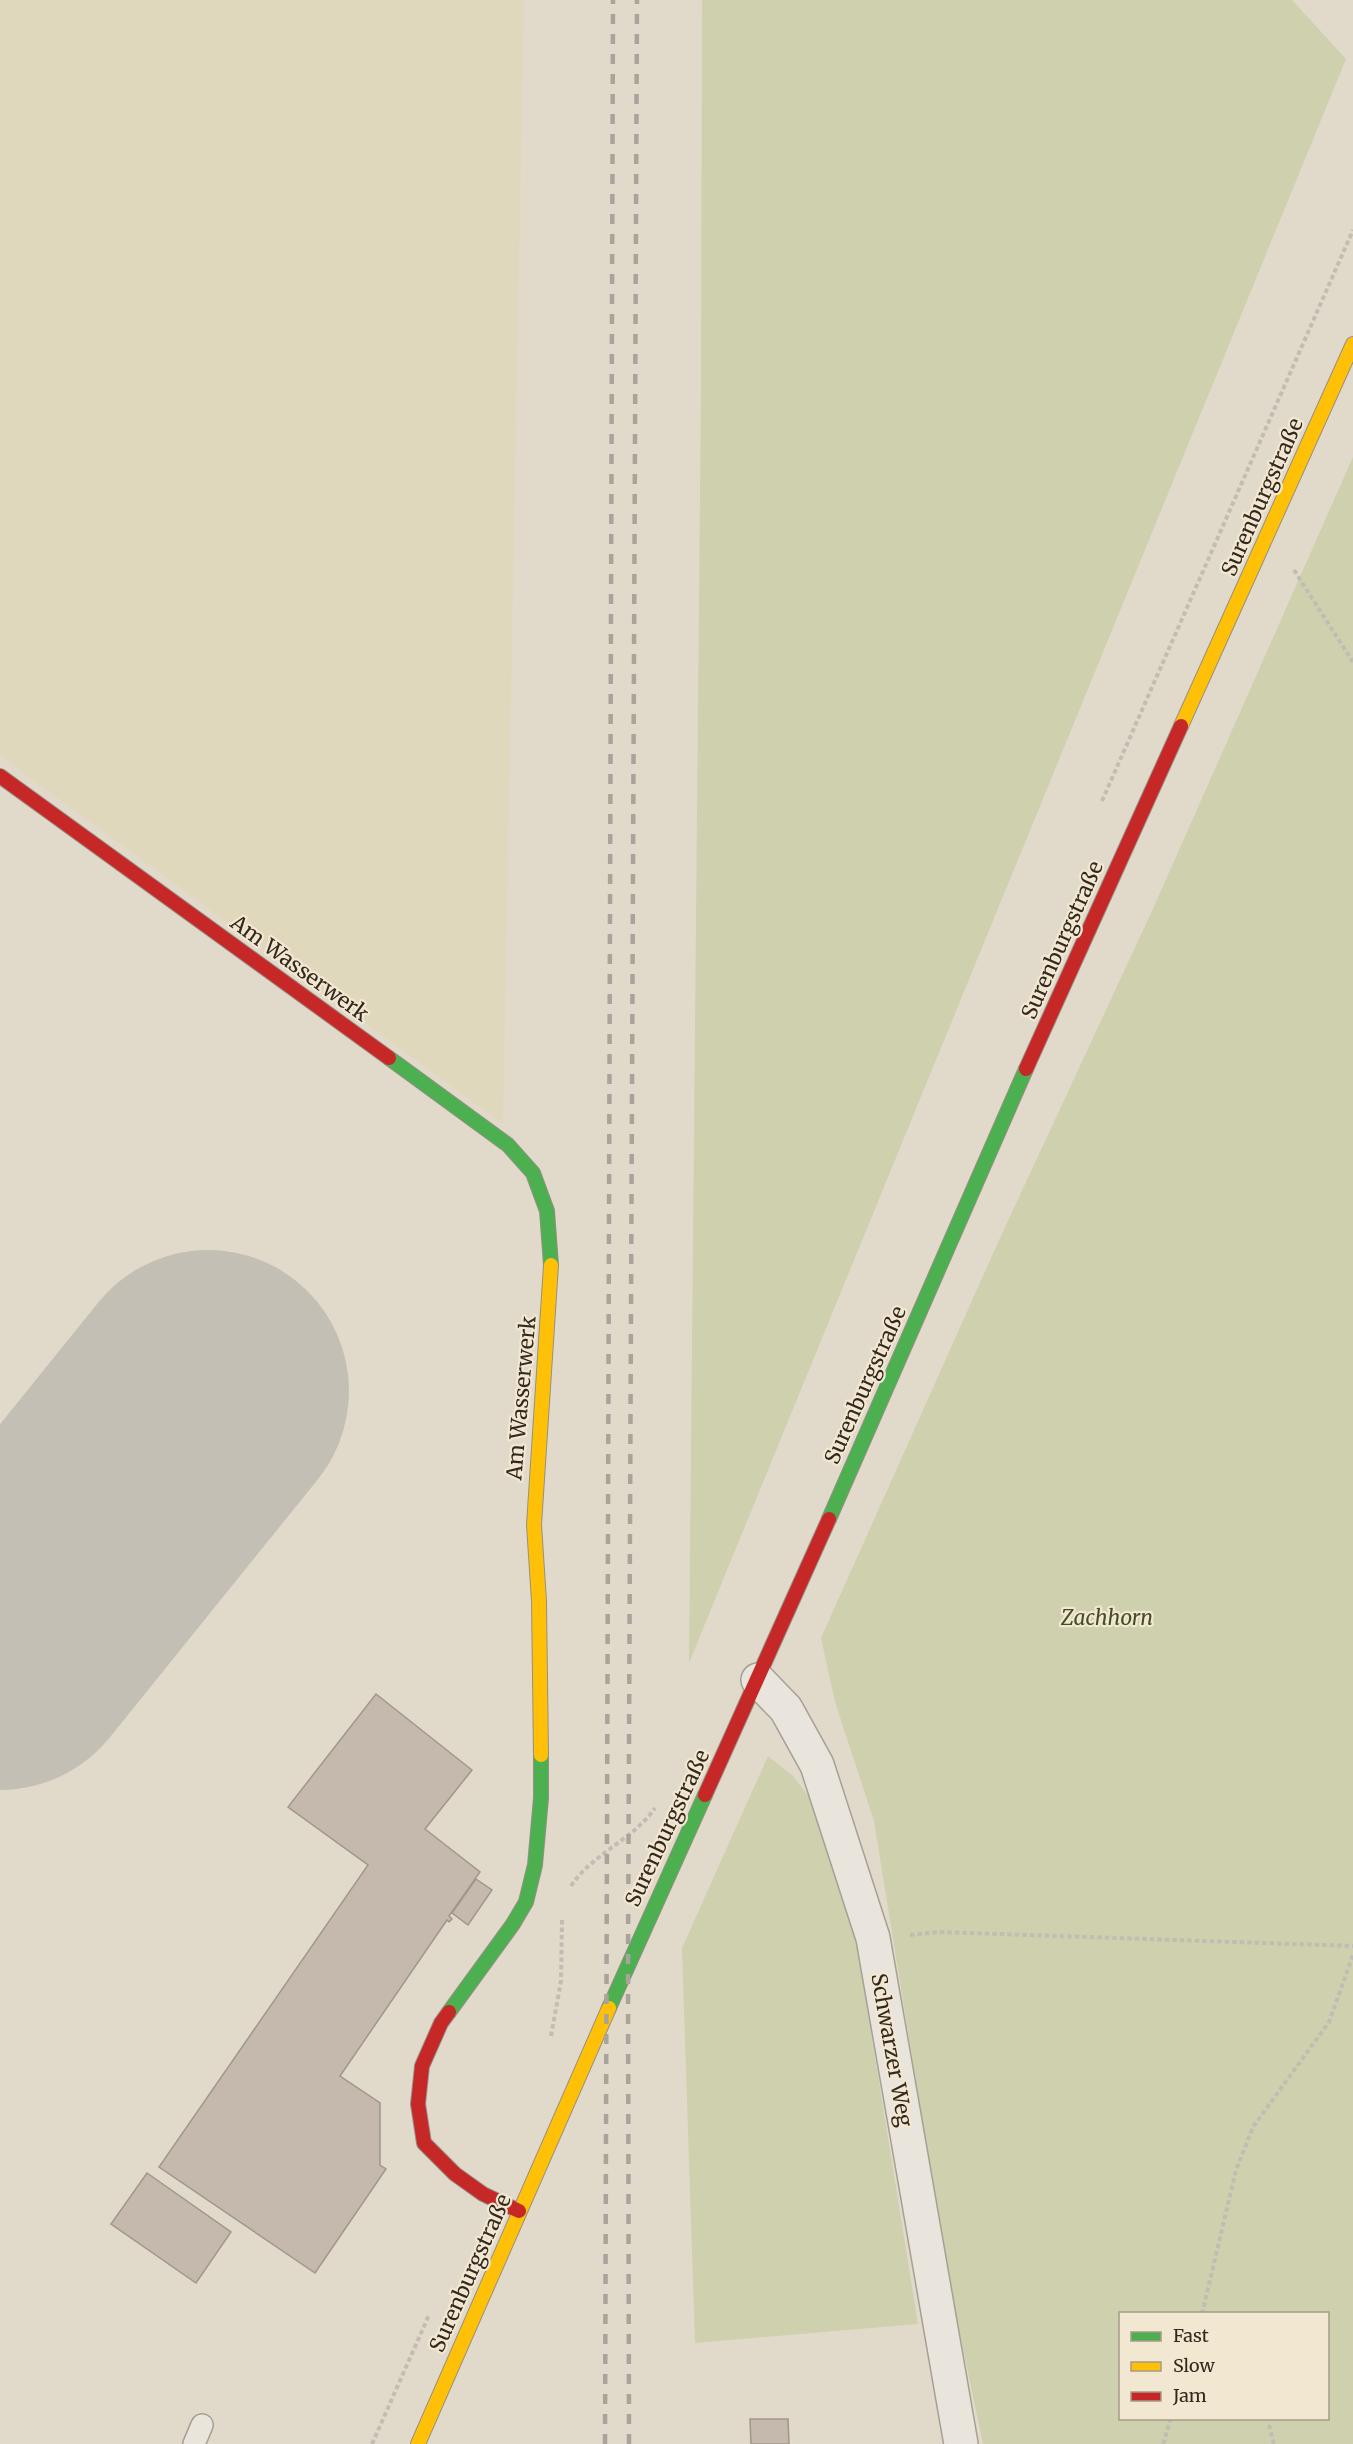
<svg xmlns="http://www.w3.org/2000/svg" width="1353" height="2444" font-family="Merriweather,serif">
<style>
.farmland{fill:#e0d8bc}
.green{fill:#cfd0ae;fill-rule:evenodd}
.lines{fill:none;stroke-linecap:round;stroke-linejoin:round}
.runway{stroke:#c4bfb4;stroke-width:282}
.building{fill:#c4b9ac;stroke:#a1968b;stroke-width:1.5}
.lane-casing{stroke:#a69f95;stroke-width:24}
.street-casing{stroke:#a69f95;stroke-width:36}
.fast-casing{stroke:#968f84;stroke-width:16}
.slow-casing{stroke:#968f84;stroke-width:16}
.jam-casing{stroke:#968f84;stroke-width:16}
.path{stroke:#c2bcb3;stroke-width:4;stroke-dasharray:4.5 3;stroke-linecap:butt}
.lane{stroke:#e9e5dc;stroke-width:21}
.street{stroke:#e9e5dc;stroke-width:33}
.fast{stroke:#4caf50;stroke-width:14}
.slow{stroke:#ffc107;stroke-width:14}
.jam{stroke:#c62828;stroke-width:14}
.rail{stroke:#a8a49c;stroke-width:4.5;stroke-dasharray:10 10;stroke-linecap:butt}
.labels{text-anchor:middle;dominant-baseline:central;stroke-width:4.5;stroke-linejoin:round;paint-order:stroke}
.street-label{font-size:21px;fill:#33281e;stroke:#f2e8d1}
.park-label{font-size:21px;font-style:italic;fill:#444e26;stroke:#f2e8d1}
</style>
<rect width="100%" height="100%" fill="#e1dacb"/>
<polygon class="farmland" points="0,0 524,0 503,1124 0,756"/>
<g class="green">
<polygon points="702,0 1292,0 1346,59 689,1663 701,388"/>
<path d="M 1353,457 L 1353,2444 L 983,2444 L 957,2320 L 920,2106 L 874,1821 L 835,1702 L 821,1638 L 1000,1238 L 1152,911 ZM 1120,2314 L 1328,2314 L 1328,2418 L 1120,2418 Z"/>
<polygon points="768,1756 794,1777 825,1818 857,1945 918,2324 695,2343 682,1948"/>
</g>
<g class="lines">
<polyline class="runway" points="0,1649 208,1391"/>
</g>
<g class="building">
<polygon points="376,1694 472,1770 425,1829 480,1872 449,1916 452,1919 449,1922 447,1920 340,2076 380,2103 380,2165 386,2169 315,2273 159,2167 368,1865 288,1807"/>
<polygon points="476,1879 492,1890 468,1925 452,1913"/>
<polygon points="147,2173 231,2232 196,2283 111,2224"/>
<polygon points="750,2419 788,2419 789,2444 751,2444"/>
</g>
<g class="lines">
<g class="lane-casing">
<polyline id="lane" points="194,2444 202,2425"/>
</g>
<g class="street-casing">
<polyline id="street" points="758,1680 786,1709 817,1765 873,1938 961,2444"/>
</g>
<g class="fast-casing">
<g id="fast">
<polyline points="389,1058 508,1145 533,1173 547,1211 551,1265"/>
<polyline points="829,1519 1026,1069"/>
<polyline points="609,2008 705,1795"/>
<polyline points="449,2012 513,1924 526,1902 535,1865 541,1798 541,1755"/>
</g>
</g>
<g class="slow-casing">
<g id="slow">
<polyline points="1181,726 1353,344"/>
<polyline points="541,1755 539,1601 534,1525 551,1265"/>
<polyline points="418,2444 609,2008"/>
</g>
</g>
<g class="jam-casing">
<g id="jam">
<polyline points="0,776 389,1058"/>
<polyline points="1026,1069 1181,726"/>
<polyline points="705,1795 829,1519"/>
<polyline points="449,2012 441,2023 422,2066 418,2104 424,2143 455,2174 483,2194 519,2211"/>
</g>
</g>
<g class="path">
<polyline points="1294,570 1353,662"/>
<polyline points="1102,801 1353,230"/>
<path d="M 571,1886 C 592,1854 633,1840 655,1808"/>
<polyline points="910,1935 939,1932 1353,1946"/>
<polyline points="551,2036 561,1981 562,1919"/>
<polyline points="1202,2314 1236,2170 1253,2127 1329,2022 1353,1955"/>
<polyline points="1269,2425 1274,2444"/>
<polyline points="372,2444 429,2315"/>
<polyline points="1163,2444 1171,2418"/>
</g>
<use href="#lane" class="lane"/>
<use href="#street" class="street"/>
<use href="#fast" class="fast"/>
<use href="#slow" class="slow"/>
<use href="#jam" class="jam"/>
<g class="rail">
<polyline points="605,2444 613,0"/>
<polyline points="629,2444 628,1964 637,0"/>
</g>
</g>
<g class="labels">
<g class="street-label">
<text transform="translate(1262 497) rotate(-66)">Surenburgstraße</text>
<text transform="translate(1062 940) rotate(-66)">Surenburgstraße</text>
<text transform="translate(300 968) rotate(36)">Am Wasserwerk</text>
<text transform="translate(865 1385) rotate(-66)">Surenburgstraße</text>
<text transform="translate(521 1398) rotate(-85)">Am Wasserwerk</text>
<text transform="translate(667 1828) rotate(-65)">Surenburgstraße</text>
<text transform="translate(892 2050) rotate(80)">Schwarzer Weg</text>
<text transform="translate(470 2273) rotate(-66)">Surenburgstraße</text>
</g>
<g class="park-label">
<text x="1107" y="1617">Zachhorn</text>
</g>
</g>
<rect x="1119" y="2312" width="210" height="108" fill="#f2e8d1" stroke="#a69b89" stroke-width="1.5"/>
<rect x="1131" y="2332" width="30" height="9" fill="#4caf50" stroke="#a69b89" stroke-width="1.5"/>
<text x="1173" y="2342" font-size="18" fill="#33281e">Fast</text>
<rect x="1131" y="2362" width="30" height="9" fill="#ffc107" stroke="#a69b89" stroke-width="1.5"/>
<text x="1173" y="2372" font-size="18" fill="#33281e">Slow</text>
<rect x="1131" y="2392" width="30" height="9" fill="#c62828" stroke="#a69b89" stroke-width="1.5"/>
<text x="1173" y="2402" font-size="18" fill="#33281e">Jam</text>
</svg>
